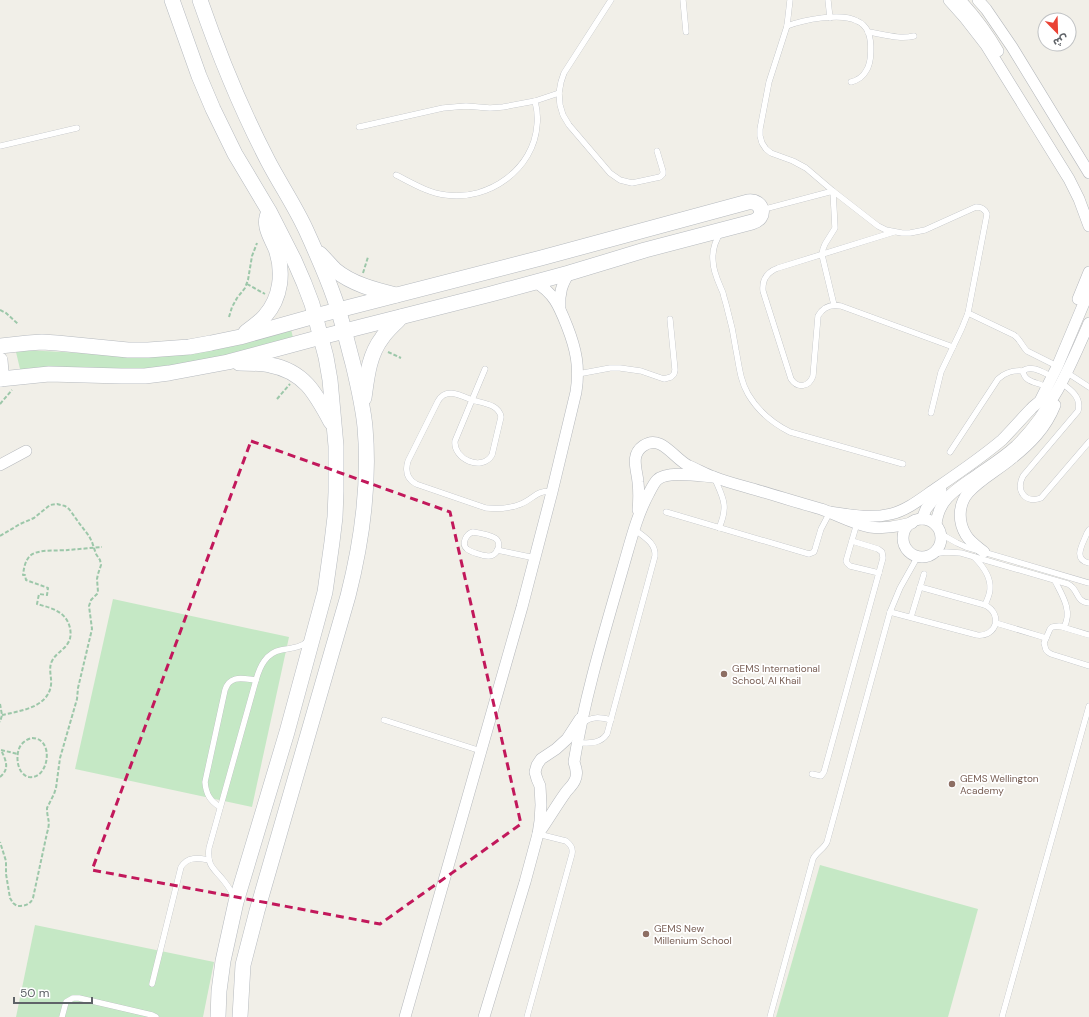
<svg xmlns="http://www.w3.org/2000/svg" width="1089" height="1017" font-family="'DM Sans','Noto Sans Arabic',sans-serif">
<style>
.green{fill:#c5e8c5}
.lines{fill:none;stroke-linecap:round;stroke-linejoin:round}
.lane-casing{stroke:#b5b8bc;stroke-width:6}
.street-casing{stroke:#b5b8bc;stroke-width:12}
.secondary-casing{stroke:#b6babf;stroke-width:16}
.path{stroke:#9cc7a9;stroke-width:2;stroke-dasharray:4 2;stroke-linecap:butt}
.lane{stroke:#fff;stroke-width:5.5}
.street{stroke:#fff;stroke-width:11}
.secondary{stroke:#fff;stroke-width:15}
.marked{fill:none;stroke:#c2185b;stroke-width:3;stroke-dasharray:8 5;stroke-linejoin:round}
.education-dot{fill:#8d6e63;stroke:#fff;stroke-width:1.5}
.labels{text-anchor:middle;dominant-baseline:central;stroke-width:3.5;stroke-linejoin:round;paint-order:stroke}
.education-label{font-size:10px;fill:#785e54;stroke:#fff;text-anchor:start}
</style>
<rect width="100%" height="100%" fill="#f1efe8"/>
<g class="green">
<polygon points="291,329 293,338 206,360 142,370 20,369 16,352 25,350 138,356"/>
<polygon points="113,599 289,637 252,807 75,769"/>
<polygon points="820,865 978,909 948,1017 776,1017"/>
<polygon points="35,925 214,962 203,1017 16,1017"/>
</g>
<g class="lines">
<g class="lane-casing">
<g id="lane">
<polyline points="611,0 564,73 561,82 559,93 560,105 563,115 569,125 610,173 620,180 632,183 660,177 663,174 663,171 657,151"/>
<polyline points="683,0 686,32"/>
<path d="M 790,0 L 787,26 L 769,82 L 760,129 L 760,136 L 762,143 L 766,149 L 771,153 L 793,161 L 806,168 L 833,191 L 878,226 L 886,230 L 902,233 L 910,233 L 925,230 L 976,207 C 982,207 985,209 987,214 L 968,313 L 962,328 L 941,372 L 931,413"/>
<polyline points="828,0 830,18"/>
<path d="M 787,26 C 803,20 841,12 857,21 C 862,23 866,27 868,32 C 872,41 872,63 866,71 C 863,77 858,80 851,82"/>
<path d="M 868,32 C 883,34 899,40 914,36"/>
<polyline points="359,127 443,108 466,106 490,108 503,107 535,101 559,93"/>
<polyline points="0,146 77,128"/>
<path d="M 396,175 C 412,183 428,193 446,195 C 489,201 534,169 537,125 C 538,117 537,109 535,101"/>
<polyline points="761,210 833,191 835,228 825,244 823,249 822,255 834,305"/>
<path d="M 721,232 C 715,241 712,251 713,261 C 713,272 719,283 723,293 C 724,298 726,303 727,308 C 731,322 734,336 736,350 C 739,365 740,380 748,394 C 758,411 772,423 790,432 L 903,464"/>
<path d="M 894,232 L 778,268 C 767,272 762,280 763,291 L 791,379 C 798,389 809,387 813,376 L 818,316 C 823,307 831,304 841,306 L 953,347"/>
<path d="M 968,313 L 1014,335 C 1020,339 1022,346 1027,351 L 1059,367"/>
<path d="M 485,369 L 472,400 C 482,403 499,404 501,417 L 492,455 C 482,472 453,459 455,441 L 472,400 C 460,395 446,387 438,401 L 408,461 C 405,471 407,479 416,484 L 486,508 C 498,509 509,509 521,504 C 533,499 538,489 552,492"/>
<path d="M 1023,371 C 1024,381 1034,382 1042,385"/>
<polyline points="1066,372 1089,387"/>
<polyline points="578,374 610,368 620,368 641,371 664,379 671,377 674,374 675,370 670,319"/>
<path d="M 1060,382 C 1070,389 1082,397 1078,411 L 1023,476 C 1015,491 1026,504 1041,498 L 1089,442"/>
<path d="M 950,452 L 998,379 C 1006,372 1013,370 1023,371 C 1031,364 1044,373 1053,377"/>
<path d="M 714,477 C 723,498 729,505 719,528"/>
<polyline points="666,512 809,554 814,552 815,549 821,529 830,512"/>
<polyline points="857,523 846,561 847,563 850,566 879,573"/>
<path d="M 1089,530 L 1087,533 C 1083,544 1072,559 1089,563"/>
<path d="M 473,532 C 479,533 490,535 495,538 C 503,543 497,557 488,556 C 484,556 470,552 467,549 C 461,544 466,534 473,532 Z"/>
<polyline points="941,534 957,543 966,547 1089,583"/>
<polyline points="497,550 535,558"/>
<path d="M 933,554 L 946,552 L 961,553 L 1068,584 C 1079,589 1075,602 1089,603"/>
<path d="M 974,557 C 982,565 991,577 990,589 C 990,594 987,600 985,605"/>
<path d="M 1055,581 C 1062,595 1073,611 1064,627"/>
<path d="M 890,612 L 977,635 C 997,637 1003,614 985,605 L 920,587"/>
<polyline points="911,617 924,574"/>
<polyline points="996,623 1046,638"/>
<polyline points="1089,635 1059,626 1052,627 1050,629 1044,643 1046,650 1048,652 1051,654 1089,666"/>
<polyline points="384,720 481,751"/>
<path d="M 582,724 C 591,716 600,717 611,720"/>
<path d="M 578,743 C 590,743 600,744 607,734 L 655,556 C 656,543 644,537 634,529"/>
<polyline points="812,774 821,776 824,772 883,558 882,552 878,549 852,541"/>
<path d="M 220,807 C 210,801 206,794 205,782 L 225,690 C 230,674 244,679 256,680"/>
<path d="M 234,898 C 232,892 228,886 224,881 C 214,868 207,867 209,848 L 256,680 C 260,666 266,653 281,650 C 291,648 300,648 308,641"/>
<path d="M 152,984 L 181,867 C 188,856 198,858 209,860"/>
<polyline points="62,1017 66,1002 73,998 79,998 152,1015 156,1017"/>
<path d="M 527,1017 L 572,854 C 573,848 571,845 566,841 L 538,834"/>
<path d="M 770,1017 L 813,859 C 816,852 824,849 827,842 L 890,612 L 900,588 L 918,556"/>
<polyline points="1002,1017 1089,706"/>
</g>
</g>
<g class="street-casing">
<g id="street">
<polyline points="949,0 965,18 986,45 1069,179 1079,199 1089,226"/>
<path d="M 960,0 C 975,16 987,32 998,51"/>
<polyline points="978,0 986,9 1012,47 1089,173"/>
<polyline points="1078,299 1089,272"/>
<path d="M 560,307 C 559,293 562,284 569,273"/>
<polyline points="0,465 26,451"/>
<path d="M 638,510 C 639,500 639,491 638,482 C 637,470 630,455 643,446 C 661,433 674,459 689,466 C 697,469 705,474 714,477 C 724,481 735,484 746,487 C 771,494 796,502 821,509 C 838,515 853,524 870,527 C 884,529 898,526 912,523"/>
<path d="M 830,512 C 850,515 870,519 891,514 C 908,510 923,497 938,487 C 960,472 982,457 1002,440 C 1012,430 1021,419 1031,409 C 1033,406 1037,404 1040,401 L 1057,367 L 1089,291"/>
<polyline points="922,519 926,509 941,490"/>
<circle cx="922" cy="538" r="19"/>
<path d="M 936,525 C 938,500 955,490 974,477 C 988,467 1003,458 1016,446 C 1051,412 1070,367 1089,323"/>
<path d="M 984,552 C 978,547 970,542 966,535 C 958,522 958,505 968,493 C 979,480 998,470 1011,459 C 1030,444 1046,428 1055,405"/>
<path d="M 538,834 C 548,820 556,806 566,792 C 569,788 573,785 575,780 C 578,774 576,768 574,762 C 585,695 605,630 624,564 C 631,540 637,515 649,493 C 651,489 654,483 657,480 C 667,470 700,476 713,477"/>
<path d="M 405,1017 L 522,607 L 552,492 L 576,392 C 580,367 576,349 567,326 C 559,306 554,293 535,282"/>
<polyline points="484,1017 525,882 538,834 540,821 541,805 540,786 537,779 535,772 537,765 541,759 556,749 567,739 580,719"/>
</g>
</g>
<g class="secondary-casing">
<g id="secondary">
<polyline points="172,0 199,76 213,109 235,154 269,211 294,260 304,283 312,304 326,357 330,380 336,446 336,492 335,517 332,542 325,592 287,732 236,902 223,961 219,991 218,1017"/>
<path d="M 200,0 C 219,55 241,109 268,161 C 280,184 295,206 306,230 C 316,252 326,274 334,297 C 342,319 347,342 353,364 C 358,385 363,406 365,427 C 370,484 362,541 348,596 L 257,911 L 243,965 L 240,1017"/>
<path d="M 320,254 C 325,259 330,265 335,270 C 352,284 375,290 396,295"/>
<path d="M 246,332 C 253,327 260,322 265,316 C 281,298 284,272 276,249 C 271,237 262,225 269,212"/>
<path d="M 0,346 L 28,343 L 42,342 L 57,343 L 128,350 L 148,350 L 189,347 L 211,343 L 240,337 L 315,316 L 541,258 L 748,202 C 763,200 767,218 752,222 L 645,250 L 569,273 L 491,294 L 321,337 L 228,362 L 169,373 L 145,376 L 121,376 L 49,374 L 0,379"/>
<polyline points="0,360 1,372 0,379"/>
<path d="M 239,363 C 250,363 260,363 270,365 C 304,371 316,394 331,422"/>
<path d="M 364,398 C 367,376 369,355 382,338 C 387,330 395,324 401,317"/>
</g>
</g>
<g class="path">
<polyline points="363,273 368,257"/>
<polyline points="247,284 265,294"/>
<polyline points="0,310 6,313 18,324"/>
<polyline points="229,317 232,307 237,298 245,288 248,280 252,256 257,243"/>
<polyline points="388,352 401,358"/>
<polyline points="277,399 290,384"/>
<polyline points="0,404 12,390"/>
<path d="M 0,536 L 20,524 L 34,518 L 50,505 L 57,504 L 65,506 L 69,509 L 72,513 L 79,523 L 89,536 L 92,542 L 96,554 L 100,560 L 101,565 L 98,574 L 97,579 L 98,592 L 97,594 L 91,600 L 89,606 L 92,629 L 78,688 L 77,699 L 60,758 L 56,788 L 54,794 L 47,808 C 47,820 51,820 47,833 L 33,898 C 30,905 25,906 17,906 L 13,903 L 10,898 L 6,874 L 6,861 L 0,842"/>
<polyline points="0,704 2,715 0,722"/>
<path d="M 2,715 C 19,711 48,708 51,685 C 52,677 48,669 52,661 C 56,653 64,650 68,643 C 71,638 71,633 70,628 C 66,611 51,608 37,604 L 39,594 L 47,595 L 48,588 L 26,580 L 25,575 L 23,575 C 24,568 25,560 31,555 C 39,549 58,551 68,550 C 79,549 91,548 102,547"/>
<path d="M 32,738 C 55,738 49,780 29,777 C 16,774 15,753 21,745 C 24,741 28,739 32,738 Z"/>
<polyline points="1,750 18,754"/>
<path d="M 0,777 C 10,769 6,760 1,750"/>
</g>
<use href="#lane" class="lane"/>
<use href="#street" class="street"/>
<use href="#secondary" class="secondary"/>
</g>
<path class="marked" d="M 251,441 L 450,512 L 521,824 L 380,924 L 92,870 Z"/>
<g class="education-dot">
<circle cx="724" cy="674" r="4"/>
<circle cx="952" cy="784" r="4"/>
<circle cx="646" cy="934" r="4"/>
</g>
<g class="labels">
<g class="education-label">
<text x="732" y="668">GEMS International<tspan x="732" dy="12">School, Al Khail</tspan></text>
<text x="960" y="778">GEMS Wellington<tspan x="960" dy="12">Academy</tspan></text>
<text x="654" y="928">GEMS New<tspan x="654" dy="12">Millenium School</tspan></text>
</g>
</g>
<g transform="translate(1057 32) rotate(157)"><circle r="19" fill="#ffffff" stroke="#bfc1c3"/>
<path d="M0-3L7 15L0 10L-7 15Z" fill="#ea4335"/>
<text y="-6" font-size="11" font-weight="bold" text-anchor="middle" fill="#5f6368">ش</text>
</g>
<path d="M14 997v6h78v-6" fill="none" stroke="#5f6368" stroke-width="2"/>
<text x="20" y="997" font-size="12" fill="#5f6368" stroke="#ffffff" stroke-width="3" paint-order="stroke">50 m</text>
</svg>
